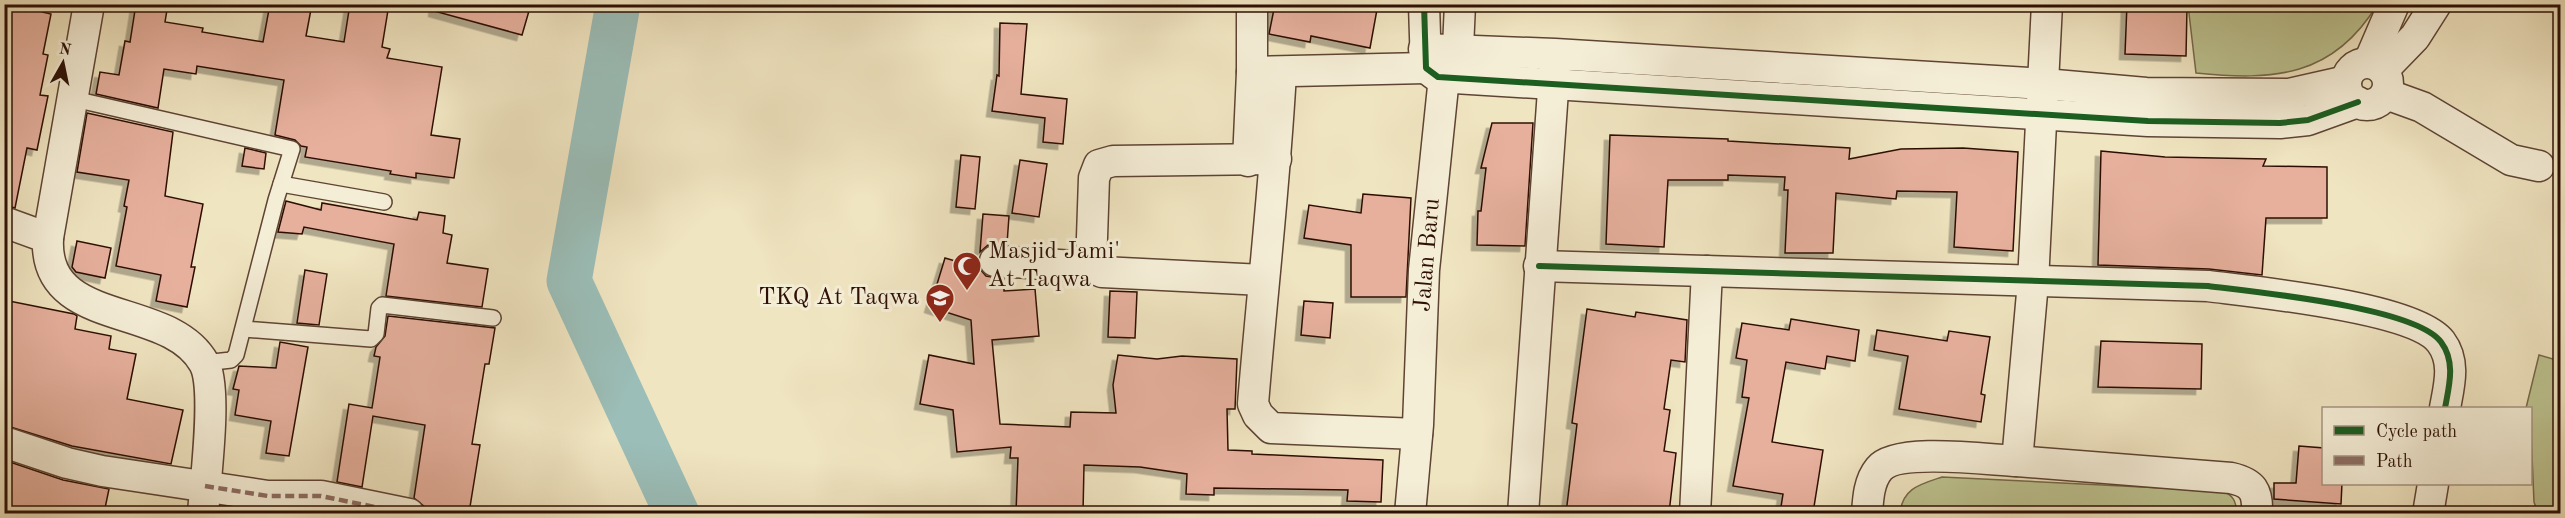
<svg xmlns="http://www.w3.org/2000/svg" width="2565" height="518" font-family="'Old Standard TT',serif">
<style>
.green{fill:#bdc390;stroke:#75694a;stroke-width:1.5}
.lines{fill:none;stroke-linecap:round;stroke-linejoin:round}
.river{stroke:#9bbeb8;stroke-width:45}
.building{fill:#e6b09d;stroke:#2d0f05;stroke-width:1.5;filter:url(#shadow)}
.service-casing{stroke:#5e4434;stroke-width:18}
.minor-casing{stroke:#5e4434;stroke-width:33}
.service{stroke:#f5eed7;stroke-width:15}
.minor{stroke:#f5eed7;stroke-width:30}
.quiet{stroke:#8d6e63;stroke-width:4.5;stroke-dasharray:9 4.5;stroke-linecap:butt}
.cycleway-casing{stroke:#f5eed7;stroke-width:10}
.cycleway{stroke:#1b5e20;stroke-width:6}
.labels{text-anchor:middle;dominant-baseline:central;stroke-width:6;stroke-linejoin:round;paint-order:stroke}
.poi-label{font-size:24px;fill:#2d0f05;stroke:#f5eed7;text-anchor:start}
.street-label{font-size:24px;fill:#2d0f05;stroke:#f5eed7}
</style>
<defs>
<filter id="shadow"><feDropShadow dx="-5.5" dy="5.5" stdDeviation="0" flood-color="#0004"/></filter>
</defs>
<rect width="100%" height="100%" fill="#f0e5c1"/>
<filter id="stains"><feTurbulence type="fractalNoise" baseFrequency=".00333" numOctaves="4"/><feColorMatrix values="0 0 0 0 .2 0 0 0 0 .09 0 0 0 0 .02 0 0 0 .5 -.17"/></filter>
<radialGradient id="worn" r=".72"><stop offset=".6" stop-color="#630" stop-opacity="0"/><stop offset="1" stop-color="#630" stop-opacity=".3"/></radialGradient>
<g class="green">
<path d="M 2188,5 L 2188,4 L 2377,5 C 2333,77 2274,81 2196,73 Z"/>
<polygon points="2539,355 2560,361 2560,513 2538,513 2534,502 2530,408 2526,408"/>
<path d="M 1942,477 L 2222,491 C 2234,495 2236,502 2237,514 L 1900,514 C 1902,488 1921,484 1942,477 Z"/>
</g>
<g class="lines">
<polyline class="river" points="618,4 569,281 677,514"/>
</g>
<g class="building">
<polygon points="4,4 43,4 42,12 51,14 43,54 48,55 40,95 48,96 37,150 27,148 15,208 4,205"/>
<polygon points="136,4 168,4 165,22 203,28 202,32 263,42 270,4 312,4 306,36 344,42 350,4 389,4 382,47 390,49 387,58 442,67 431,135 460,139 454,178 416,173 416,178 390,174 391,171 305,157 307,147 301,146 295,140 275,135 284,80 197,66 196,74 164,69 158,108 96,94 100,72 119,75 125,41 130,42"/>
<polygon points="435,4 531,4 522,35 434,11"/>
<polygon points="1275,4 1378,4 1370,48 1311,36 1310,42 1269,34"/>
<polygon points="2127,4 2187,7 2186,56 2125,54"/>
<polygon points="1000,23 1027,24 1021,94 1067,99 1063,144 1043,142 1045,118 992,111 997,75 999,76"/>
<polygon points="87,113 173,132 165,196 203,204 191,267 195,267 187,307 156,301 161,275 116,266 127,207 124,206 129,180 77,172"/>
<polygon points="1492,123 1533,123 1525,246 1477,245 1478,211 1481,211 1486,168 1481,168"/>
<polygon points="1610,135 1728,139 1728,141 1850,148 1849,159 1901,149 1963,148 2018,152 2013,251 1954,247 1957,192 1897,191 1896,199 1836,193 1833,253 1785,253 1788,190 1784,190 1785,177 1728,175 1728,180 1668,180 1664,247 1606,244"/>
<polygon points="245,148 266,153 264,169 242,166"/>
<polygon points="2101,151 2165,157 2266,159 2263,166 2327,167 2327,218 2266,218 2262,275 2209,269 2098,265"/>
<polygon points="961,155 980,157 975,209 956,207"/>
<polygon points="1020,160 1047,164 1039,217 1012,213"/>
<polygon points="1363,194 1411,198 1406,297 1351,297 1351,245 1304,238 1309,205 1361,213"/>
<polygon points="286,201 321,210 322,203 417,220 419,212 445,216 443,233 452,235 447,263 488,269 482,307 386,296 394,244 304,227 302,234 278,232"/>
<polygon points="983,214 1009,216 1007,244 988,245 980,252"/>
<polygon points="77,241 111,248 105,278 76,272 72,267"/>
<polygon points="945,258 979,268 986,276 1004,279 1004,291 1035,289 1039,336 992,340 1000,424 1070,427 1071,412 1116,413 1113,385 1118,355 1157,359 1182,356 1237,359 1235,409 1227,409 1228,450 1252,451 1252,454 1383,460 1381,502 1347,501 1348,490 1214,488 1214,495 1186,494 1187,474 1140,467 1084,465 1083,513 1016,513 1018,458 1010,458 1011,447 957,452 953,410 920,404 929,355 974,364 971,320 930,307"/>
<polygon points="305,270 327,274 319,325 297,323"/>
<polygon points="1110,291 1137,292 1135,338 1108,337"/>
<polygon points="4,300 74,314 77,316 75,329 111,336 109,349 136,354 127,399 183,410 171,464 72,446 4,425 4,406 10,380 4,379 4,354 10,324 4,323"/>
<polygon points="1304,301 1333,303 1330,338 1301,335"/>
<polygon points="1587,309 1635,317 1636,312 1687,320 1685,362 1671,360 1664,409 1670,410 1664,451 1676,453 1669,513 1566,513 1577,424 1572,423"/>
<polygon points="388,316 495,328 489,364 485,364 472,444 480,445 469,513 446,513 446,511 425,507 414,498 425,425 373,416 362,487 337,482 349,404 372,408 380,357 374,356 376,347 385,336"/>
<polygon points="1791,319 1859,330 1855,361 1827,356 1825,369 1786,362 1772,442 1823,450 1813,513 1780,513 1783,494 1733,486 1749,398 1742,397 1747,360 1736,358 1742,323 1789,330"/>
<polygon points="1877,330 1947,341 1949,331 1990,337 1981,394 1985,395 1981,422 1899,409 1908,356 1874,350"/>
<polygon points="2101,341 2202,344 2201,389 2098,387"/>
<polygon points="280,342 308,347 289,456 266,453 271,421 235,415 239,390 233,389 239,366 276,368"/>
<polygon points="2299,446 2324,448 2324,483 2342,483 2341,504 2274,499 2274,483 2296,483"/>
<polygon points="4,460 63,480 109,489 104,513 4,513"/>
</g>
<g class="lines">
<g class="service-casing">
<g id="service">
<polyline points="74,99 292,149 276,200 236,355 231,360 204,363"/>
<polyline points="281,184 384,202"/>
<polyline points="244,329 371,339 376,334 379,308 382,305 493,318"/>
</g>
</g>
<g class="minor-casing">
<g id="minor">
<polyline points="1252,4 1252,72 1426,68"/>
<polyline points="1424,4 1426,68 1438,77 2148,121 2280,123 2308,120 2358,102"/>
<polyline points="1424,49 1555,54 2044,84 2146,93 2289,94 2346,81"/>
<polyline points="2369,62 2394,4"/>
<circle cx="2367" cy="84" r="21"/>
<polyline points="1457,70 1460,4"/>
<polyline points="2383,70 2415,37 2436,4"/>
<path d="M 1281,72 C 1275,183 1262,293 1253,404 L 1258,415 L 1271,428 L 1417,434"/>
<polyline points="2386,94 2422,107 2511,160 2539,166"/>
<polyline points="1248,161 1252,72"/>
<path d="M 4,222 L 48,238 C 43,330 169,300 204,363 C 218,388 205,482 203,514"/>
<polyline points="48,238 89,4"/>
<polyline points="995,261 1091,267"/>
<path d="M 1539,266 L 2208,286 C 2255,292 2415,307 2441,342 C 2456,362 2449,386 2445,408"/>
<polyline points="1263,280 1102,272 1091,267 1094,178 1099,165 1113,161 1276,159"/>
<polyline points="4,442 67,463 102,471 268,496 321,496 409,514"/>
<path d="M 2017,461 L 2231,478 C 2253,483 2258,491 2257,514"/>
<polyline points="1410,514 1418,425 1424,270 1444,77"/>
<polyline points="1523,514 1555,62"/>
<polyline points="1695,514 1707,271"/>
<path d="M 1867,514 C 1868,498 1869,481 1879,469 C 1897,447 1989,460 2017,461 L 2033,282 L 2047,4"/>
<polyline points="2428,514 2433,484"/>
</g>
</g>
<use href="#service" class="service"/>
<use href="#minor" class="minor"/>
<polyline class="quiet" points="205,486 268,496 321,496 409,514"/>
<g class="cycleway-casing">
<g id="cycleway">
<polyline points="1424,4 1426,68 1438,77 2148,121 2280,123 2308,120 2358,102"/>
<path d="M 1539,266 L 2208,286 C 2255,292 2415,307 2441,342 C 2456,362 2449,386 2445,408"/>
</g>
</g>
<use href="#cycleway" class="cycleway"/>
</g>
<defs>
<g id="mosque-pin" transform="scale(1.5)"><path d="M0 17L-7.5 6A9.5 9.5 0 1 1 7.5 6Z" fill="#8f2418" stroke="#f5eed7"/><path d="M3.5-4.9A6 6 0 1 0 3.5 4.9A5 5 0 1 1 3.5-4.9Z" fill="#fff"/></g>
<g id="school-pin" transform="scale(1.5)"><path d="M0 17L-7.5 6A9.5 9.5 0 1 1 7.5 6Z" fill="#8f2418" stroke="#f5eed7"/><path d="M0-5L7-2L0 1L-7-2ZM-4 1L0 2.5L4 1V4Q0 6-4 4Z" fill="#fff"/></g>
</defs>
<g fill-rule="evenodd">
<use href="#mosque-pin" x="967" y="266"/>
<use href="#school-pin" x="940" y="298"/>
</g>
<g class="labels">
<g class="poi-label">
<text x="988" y="252">Masjid Jami'<tspan x="988" dy="28">At Taqwa</tspan></text>
<text x="919" y="298" text-anchor="end">TKQ At Taqwa</text>
</g>
<g class="street-label">
<text transform="translate(1428 255) rotate(-85)">Jalan Baru</text>
</g>
</g>
<rect width="2565" height="518" fill="none" stroke="#f0e5c1" stroke-width="24"/>
<rect x="6" y="6" width="2553" height="506" fill="none" stroke="#2d0f05" stroke-width="3"/>
<rect x="12" y="12" width="2541" height="494" fill="none" stroke="#2d0f05" stroke-width="1.5"/>
<rect x="2322" y="407" width="210" height="78" fill="#f5eed7" stroke="#a59583" stroke-width="1.5"/>
<rect x="2334" y="426" width="30" height="9" fill="#1b5e20" stroke="#a59583" stroke-width="1.5"/>
<text x="2376" y="437" font-size="18" fill="#2d0f05">Cycle path</text>
<rect x="2334" y="456" width="30" height="9" fill="#8d6e63" stroke="#a59583" stroke-width="1.5"/>
<text x="2376" y="467" font-size="18" fill="#2d0f05">Path</text>
<g transform="translate(63 63) rotate(9)" stroke="#f5eed7" stroke-width="4.5" paint-order="stroke">
<path d="M0-4.5L10 22L0 15L-10 22Z" fill="#2d0f05"/>
<text y="-9" font-size="16" font-weight="bold" text-anchor="middle" fill="#2d0f05">N</text>
</g>
<rect width="100%" height="100%" filter="url(#stains)"/>
<rect width="100%" height="100%" fill="url(#worn)"/>
</svg>
